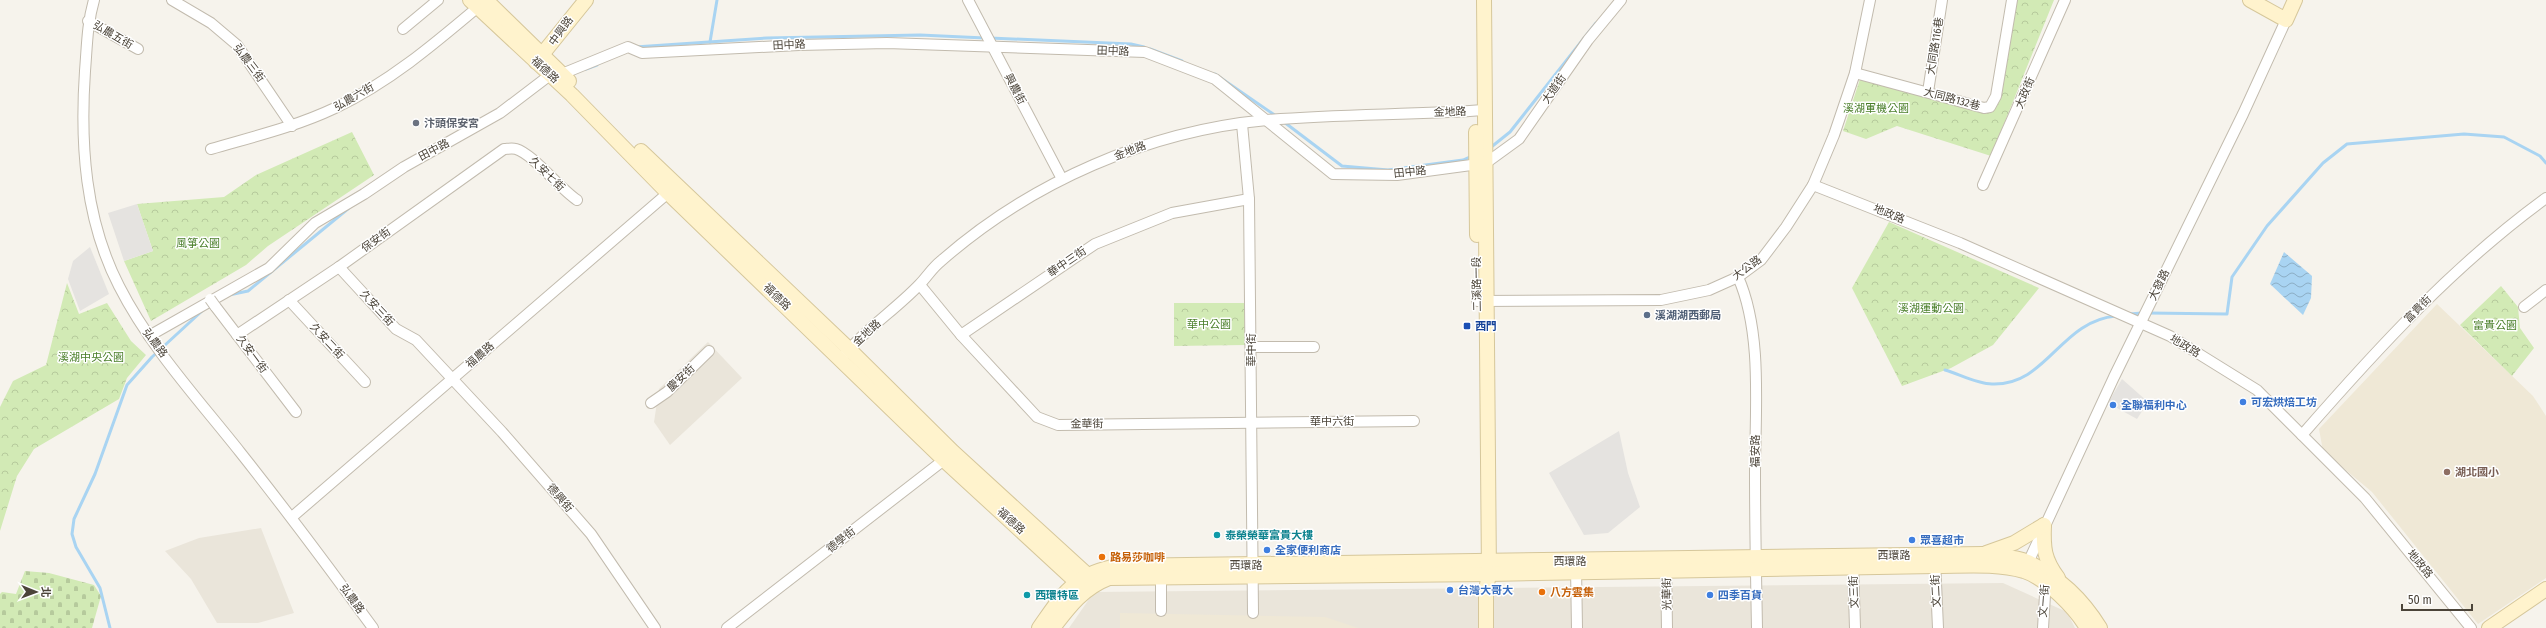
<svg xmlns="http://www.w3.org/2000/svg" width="2546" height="628" font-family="'Fira Sans Condensed','Noto Sans TC',sans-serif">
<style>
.residential{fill:#eae5da}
.education{fill:#efe8d6}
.forest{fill:url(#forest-crowns)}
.cemetery{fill:url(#cemetery-stones)}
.parking{fill:#e5e3e0}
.water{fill:url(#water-waves)}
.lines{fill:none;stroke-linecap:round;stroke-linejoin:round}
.stream{stroke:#a9d4f2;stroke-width:3}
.street-casing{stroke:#c2bbae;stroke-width:12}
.secondary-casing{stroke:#d6c79b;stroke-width:16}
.street{stroke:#fff;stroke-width:10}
.secondary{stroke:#fff3cd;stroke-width:14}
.street-bridge-casing{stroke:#c2bbae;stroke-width:12;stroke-linecap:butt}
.street-bridge{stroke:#fff;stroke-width:10}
.worship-dot{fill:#6b7280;stroke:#fff;stroke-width:1.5}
.service-dot{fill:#5c6f8a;stroke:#fff;stroke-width:1.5}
.transit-dot{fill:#1a4fb4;stroke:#fff;stroke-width:1.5}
.shop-dot{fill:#3f7fe0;stroke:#fff;stroke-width:1.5}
.education-dot{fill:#8d6e63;stroke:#fff;stroke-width:1.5}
.culture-dot{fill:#0f9aa8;stroke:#fff;stroke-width:1.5}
.food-dot{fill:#e8710a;stroke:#fff;stroke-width:1.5}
.labels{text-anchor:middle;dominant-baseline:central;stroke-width:3;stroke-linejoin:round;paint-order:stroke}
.street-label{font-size:11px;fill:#4b4439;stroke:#fff}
.park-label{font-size:11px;fill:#4a7f2a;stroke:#fff}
.worship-label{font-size:11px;font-weight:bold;fill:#5b616d;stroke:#fff;text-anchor:start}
.service-label{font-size:11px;font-weight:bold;fill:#4e5e75;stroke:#fff;text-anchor:start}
.transit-label{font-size:11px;font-weight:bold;fill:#164399;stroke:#fff;text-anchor:start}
.shop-label{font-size:11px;font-weight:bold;fill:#366cbe;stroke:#fff;text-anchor:start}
.education-label{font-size:11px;font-weight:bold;fill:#785e54;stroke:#fff;text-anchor:start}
.culture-label{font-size:11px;font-weight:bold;fill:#0d838f;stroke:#fff;text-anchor:start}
.food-label{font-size:11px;font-weight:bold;fill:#c56008;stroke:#fff;text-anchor:start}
</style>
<defs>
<pattern id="forest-crowns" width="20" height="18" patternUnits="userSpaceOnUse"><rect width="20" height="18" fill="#d2eab5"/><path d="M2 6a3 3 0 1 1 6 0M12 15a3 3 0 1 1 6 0" fill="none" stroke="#b6ca9c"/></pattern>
<pattern id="cemetery-stones" width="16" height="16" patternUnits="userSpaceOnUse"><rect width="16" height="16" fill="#d2eab5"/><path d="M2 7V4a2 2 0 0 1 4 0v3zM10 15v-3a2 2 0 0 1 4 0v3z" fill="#b6ca9c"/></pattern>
<pattern id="water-waves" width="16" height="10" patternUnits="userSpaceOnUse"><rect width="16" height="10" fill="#a9d4f2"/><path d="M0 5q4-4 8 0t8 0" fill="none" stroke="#8caec5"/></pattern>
</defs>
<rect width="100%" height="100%" fill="#f6f3ec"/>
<g class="residential">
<polygon points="708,342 742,378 670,445 654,422 659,389"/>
<polygon points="261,528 294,613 258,623 217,623 191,579 165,551 199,538"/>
<polygon points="2003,583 2067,612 2075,628 1069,628 1094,592"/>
</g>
<g class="education">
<polygon points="2437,304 2533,396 2546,416 2546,578 2478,624 2372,492 2323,451 2319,429"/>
<polygon points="1120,613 1325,617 1358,628 1120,628"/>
</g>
<g class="forest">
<polygon points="2015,0 2054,0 1991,156 1897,126 1866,139 1843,131 1860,79 1993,108"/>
<polygon points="352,132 374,175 268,246 246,265 151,321 124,261 153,251 137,204 224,197 256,175"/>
<polygon points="1889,222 2039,288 1993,345 1951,368 1902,386 1852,288"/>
<polygon points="67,283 79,314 107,303 131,341 146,355 127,378 119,399 34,449 17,476 0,531 0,407 13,381 46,365"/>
<polygon points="2501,286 2518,307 2520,328 2534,348 2512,376 2460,325"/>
<polygon points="1174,303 1245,303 1245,345 1174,346"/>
</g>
<polygon class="cemetery" points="25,571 49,573 94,585 101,596 92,628 0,628 0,594 2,592 16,594"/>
<g class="parking">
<polygon points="137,204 153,251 124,261 108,213"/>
<polygon points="90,247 109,294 80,311 68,279 73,261"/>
<polygon points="2122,379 2148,402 2137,419 2108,403"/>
<polygon points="1619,431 1628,473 1640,507 1608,533 1584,535 1549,473"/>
</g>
<polygon class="water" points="2284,252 2312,276 2311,298 2303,315 2270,284"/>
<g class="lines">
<g class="stream">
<polyline points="990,38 1131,44 1144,47"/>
<polyline points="710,42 717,0"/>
<polyline points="635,47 767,38 920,35 985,38"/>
<polyline points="1150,49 1182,61"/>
<polyline points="586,69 597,65"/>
<polyline points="1215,74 1276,116"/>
<polyline points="1284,122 1342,166 1388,170 1463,160 1472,156"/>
<polyline points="1490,148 1510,132 1596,23"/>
<polyline points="229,295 248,291 349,208"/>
<polyline points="2148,313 2227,314 2232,277 2267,226 2323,163 2347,144 2464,134 2504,137 2540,156 2546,163"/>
<polyline points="2130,314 2142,313"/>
<path d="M 1945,370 C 1959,374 1977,384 1992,384 C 2047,386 2060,321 2116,316"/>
<polyline points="110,628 100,588 76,547 72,534 74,519 95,474 127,385 152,357 202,311"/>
</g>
<g class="street-casing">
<g id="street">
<path d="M 94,0 C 87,24 87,47 85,71 C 80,144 85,220 119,286 C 150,347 198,399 240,452 C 286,510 330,569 373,628"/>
<polyline points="172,0 211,23 237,45 292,126"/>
<polyline points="968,0 1062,179"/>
<polyline points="88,21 138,49"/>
<polyline points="403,29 438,0"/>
<polyline points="1855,73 1984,108 1990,107 1996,96 2012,0"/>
<polyline points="1928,92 1942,0"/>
<polyline points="1242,124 1249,199 1253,613"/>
<path d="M 211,149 C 252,137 295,127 335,108 C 388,83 433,45 478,7"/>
<polyline points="1813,185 1960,243 2170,336 2257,390 2365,498 2471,628"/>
<polyline points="1983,185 2065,0"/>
<polyline points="339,267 396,329 416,340 502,432 591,534 655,628"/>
<path d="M 1738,277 C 1763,333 1755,412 1755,473 C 1755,525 1756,576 1757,628"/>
<polyline points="920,285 961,335 1095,244 1172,213 1249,199"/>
<polyline points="289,300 365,382"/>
<polyline points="1477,301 1661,300 1709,290 1738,277 1761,260 1786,227 1813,185 1834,135 1855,73 1870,0"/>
<polyline points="215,306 296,412"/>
<polyline points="2524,307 2546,290"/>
<path d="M 237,335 L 339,267 L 504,149 C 507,149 512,148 516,149 C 533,154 559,188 577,200"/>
<polyline points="961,335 1037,417 1058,425 1414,421"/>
<polyline points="149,336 269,268 315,223 364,194 404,167 500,113 550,75 562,74 628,47 642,53 799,45 887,43 1145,52 1215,79 1333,174 1397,175 1486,163 1519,139 1588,40 1621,0"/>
<polyline points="1251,347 1314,347"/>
<path d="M 846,353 C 867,328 896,309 919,285 C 927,277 932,268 941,261 C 1031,182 1148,131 1267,120 C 1340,114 1413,115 1485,110"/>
<polyline points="651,403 667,392 709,351"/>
<path d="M 2302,435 C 2377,349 2454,265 2546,198"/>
<polyline points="292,517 668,193"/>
<polyline points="1935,560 1938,628"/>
<polyline points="1853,562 1855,628"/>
<polyline points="1666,564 1667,628"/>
<polyline points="1576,567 1577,628"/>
<polyline points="2026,567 2114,377 2243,114 2286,20"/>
<polyline points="1161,611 1161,577"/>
<polyline points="727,628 949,456"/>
<polyline points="2043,628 2046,578"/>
</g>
</g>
<g class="secondary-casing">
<g id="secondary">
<polyline points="470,0 572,95 668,193 944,460 1083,588"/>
<polyline points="486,0 569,81"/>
<polyline points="1484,0 1489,574 1486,590 1486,628"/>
<polyline points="2250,0 2286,20 2295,0"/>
<polyline points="536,62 586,0"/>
<polyline points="1476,132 1477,235"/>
<polyline points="641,151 849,349 953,452 1093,580"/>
<path d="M 2044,525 C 2043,548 2044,559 2058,578"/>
<polyline points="1986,553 2014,543 2044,525"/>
<path d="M 1039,628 C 1063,594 1074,573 1119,566 L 1983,554 C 1997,556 2016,556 2028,562 C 2059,577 2083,600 2100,628"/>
<path d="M 1053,628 C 1069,607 1083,588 1109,578 L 1489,574 L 1935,566 C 1964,566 1996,563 2024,571 C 2046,578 2076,609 2087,628"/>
<polyline points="2489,628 2546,589"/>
</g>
</g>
<use href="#street" class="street"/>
<use href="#secondary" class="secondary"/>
<g class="street-bridge-casing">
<polyline id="street-bridge" points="210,299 215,306"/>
</g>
<use href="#street-bridge" class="street-bridge"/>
</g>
<circle class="worship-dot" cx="416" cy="123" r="4"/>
<circle class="service-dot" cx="1647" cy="315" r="4"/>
<rect class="transit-dot" x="1463" y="322" width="8" height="8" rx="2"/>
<g class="shop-dot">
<circle cx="2243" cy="402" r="4"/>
<circle cx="2113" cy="405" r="4"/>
<circle cx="1912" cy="540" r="4"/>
<circle cx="1267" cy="550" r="4"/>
<circle cx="1450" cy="590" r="4"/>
<circle cx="1710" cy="595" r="4"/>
</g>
<circle class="education-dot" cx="2447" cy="472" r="4"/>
<g class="culture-dot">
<circle cx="1217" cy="535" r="4"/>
<circle cx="1027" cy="595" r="4"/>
</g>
<g class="food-dot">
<circle cx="1102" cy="557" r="4"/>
<circle cx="1542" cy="592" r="4"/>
</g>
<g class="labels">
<g class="street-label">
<text transform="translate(561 31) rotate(-54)">中興路</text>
<text transform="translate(113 35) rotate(30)">弘農五街</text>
<text transform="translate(789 45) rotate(-3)">田中路</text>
<text transform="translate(1935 46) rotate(-81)">大同路116巷</text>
<text transform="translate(1113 51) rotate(2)">田中路</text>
<text transform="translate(249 63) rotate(53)">弘農三街</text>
<text transform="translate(545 70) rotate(43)">福德路</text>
<text transform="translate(1015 89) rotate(62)">興農街</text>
<text transform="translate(1554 89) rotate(-55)">大道街</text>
<text transform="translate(2025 93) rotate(-67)">大政街</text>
<text transform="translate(354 97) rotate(-30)">弘農六街</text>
<text transform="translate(1952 99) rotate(15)">大同路132巷</text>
<text transform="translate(1450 112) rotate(-2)">金地路</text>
<text transform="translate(434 150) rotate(-28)">田中路</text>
<text transform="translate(1130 151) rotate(-21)">金地路</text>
<text transform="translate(1410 172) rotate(-6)">田中路</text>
<text transform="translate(547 174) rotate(44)">久安七街</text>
<text transform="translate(1889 214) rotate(22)">地政路</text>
<text transform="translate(376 240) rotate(-36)">保安街</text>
<text transform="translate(1067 262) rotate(-34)">華中三街</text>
<text transform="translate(1747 268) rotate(-36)">大公路</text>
<text transform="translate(1477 284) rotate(-91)">二溪路一段</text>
<text transform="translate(2159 285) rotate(-64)">大發路</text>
<text transform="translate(777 297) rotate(44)">福德路</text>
<text transform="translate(377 308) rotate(47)">久安三街</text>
<text transform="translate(2418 309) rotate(-45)">富貴街</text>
<text transform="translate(867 333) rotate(-43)">金地路</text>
<text transform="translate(327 341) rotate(47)">久安二街</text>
<text transform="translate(155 343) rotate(53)">弘農路</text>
<text transform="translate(2185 346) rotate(31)">地政路</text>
<text transform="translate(1251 350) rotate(-90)">華中街</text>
<text transform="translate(252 354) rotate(53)">久安一街</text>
<text transform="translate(480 355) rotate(-41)">福農路</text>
<text transform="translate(681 378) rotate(-44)">慶安街</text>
<text x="1332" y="421">華中六街</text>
<text transform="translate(1087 424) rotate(-1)">金華街</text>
<text transform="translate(1755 451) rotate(-90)">福安路</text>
<text transform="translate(560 498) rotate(49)">德興街</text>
<text transform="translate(1011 521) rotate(42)">福德路</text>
<text transform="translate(841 540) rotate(-38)">德學街</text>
<text x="1894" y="555">西環路</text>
<text x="1570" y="561">西環路</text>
<text transform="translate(2420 564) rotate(50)">地政路</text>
<text x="1246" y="565">西環路</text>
<text transform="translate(1936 591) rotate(-93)">文二街</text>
<text transform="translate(1854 592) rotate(-92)">文三街</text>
<text transform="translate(1667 594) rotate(-91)">光華街</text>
<text transform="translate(352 599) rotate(54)">弘農路</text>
<text transform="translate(2044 601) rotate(-86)">文一街</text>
</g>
<g class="park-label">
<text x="1876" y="108">溪湖軍機公園</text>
<text x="198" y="243">風箏公園</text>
<text x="1931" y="308">溪湖運動公園</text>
<text x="1209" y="324">華中公園</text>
<text x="2495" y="325">富貴公園</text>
<text x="91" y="357">溪湖中央公園</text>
</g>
<g class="worship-label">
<text x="424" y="123">汴頭保安宮</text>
</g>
<g class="service-label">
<text x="1655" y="315">溪湖湖西郵局</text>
</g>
<g class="transit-label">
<text x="1475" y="326">西門</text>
</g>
<g class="shop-label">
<text x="2251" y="402">可宏烘焙工坊</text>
<text x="2121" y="405">全聯福利中心</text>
<text x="1920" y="540">眾喜超市</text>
<text x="1275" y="550">全家便利商店</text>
<text x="1458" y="590">台灣大哥大</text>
<text x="1718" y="595">四季百貨</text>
</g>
<g class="education-label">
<text x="2455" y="472">湖北國小</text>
</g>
<g class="culture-label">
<text x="1225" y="535">泰榮榮華富貴大樓</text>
<text x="1035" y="595">西環特區</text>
</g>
<g class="food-label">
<text x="1110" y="557">路易莎咖啡</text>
<text x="1550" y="592">八方雲集</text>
</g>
</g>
<g transform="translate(36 592) rotate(91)" stroke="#ffffff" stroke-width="3" paint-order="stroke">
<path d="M0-3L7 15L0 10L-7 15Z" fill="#4b4439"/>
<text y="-6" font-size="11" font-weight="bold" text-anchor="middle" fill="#4b4439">北</text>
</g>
<path d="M2402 604v6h70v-6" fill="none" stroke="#4b4439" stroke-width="2"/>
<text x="2408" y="604" font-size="12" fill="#4b4439" stroke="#ffffff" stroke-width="3" paint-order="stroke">50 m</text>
</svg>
